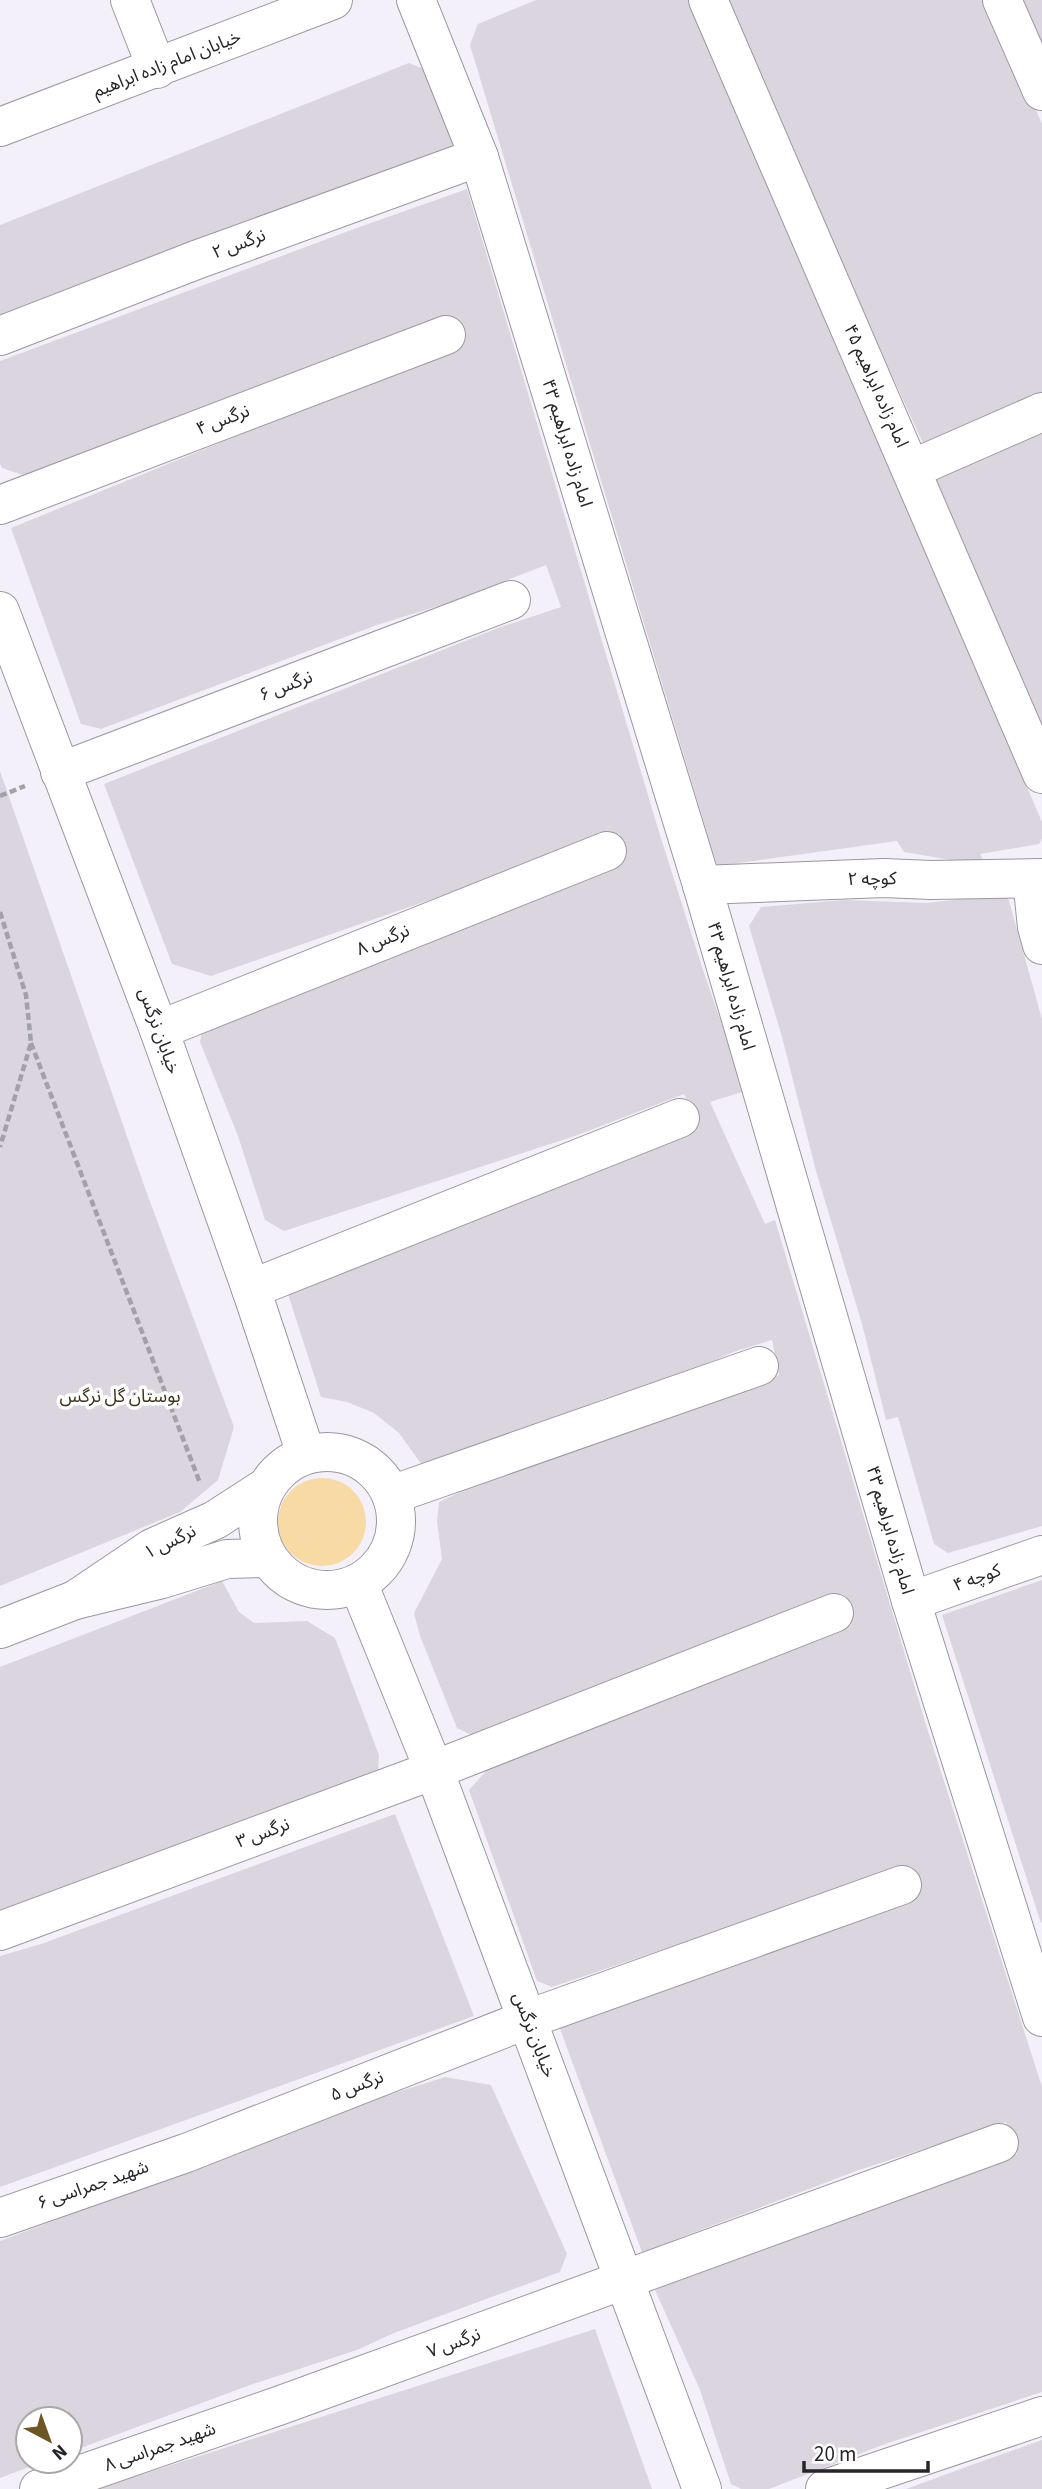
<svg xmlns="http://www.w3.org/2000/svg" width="1042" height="2489" font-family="'Source Sans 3','Noto Sans Arabic',sans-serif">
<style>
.green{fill:#f8daa4}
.building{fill:#dad5df}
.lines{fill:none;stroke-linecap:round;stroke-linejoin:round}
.minor-casing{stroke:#9b97a0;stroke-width:40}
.major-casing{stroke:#9b97a0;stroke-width:40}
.path{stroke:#a3a1a8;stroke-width:4.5;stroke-dasharray:7 3.5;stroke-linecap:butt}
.minor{stroke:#fff;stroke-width:38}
.major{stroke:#fff;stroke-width:38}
.labels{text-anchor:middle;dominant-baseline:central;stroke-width:7;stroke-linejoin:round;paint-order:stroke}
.street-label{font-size:18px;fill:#262529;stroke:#fff}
.park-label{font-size:18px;fill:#3f3115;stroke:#fff}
</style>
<rect width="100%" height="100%" fill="#f4f0fa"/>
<circle class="green" cx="322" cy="1522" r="44"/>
<g class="building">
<polygon points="536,0 689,0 1042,822 1042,839 1039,844 980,854 986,866 904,852 897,841 717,866 470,45 478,24"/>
<polygon points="722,0 988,0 1042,124 1042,398 925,448"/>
<polygon points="1019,0 1042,0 1042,44"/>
<polygon points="409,63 434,73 459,145 339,187 284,210 0,315 0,225"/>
<polygon points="467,189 659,832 702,967 745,1091 710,1102 765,1224 775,1220 927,1728 1042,2087 1042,2392 885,2444 769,2489 741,2489 731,2484 700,2390 655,2290 1017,2154 1006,2122 859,2170 682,2237 643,2255 559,2026 917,1897 904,1868 552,1987 537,1981 469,1790 487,1770 851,1625 843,1594 478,1738 457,1728 420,1636 414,1613 442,1559 437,1521 439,1502 480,1483 738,1392 779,1375 772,1340 736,1351 669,1380 603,1399 570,1413 422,1465 399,1433 374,1413 347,1402 321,1397 288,1294 692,1109 684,1094 575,1136 284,1231 265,1220 238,1136 200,1042 204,1023 563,885 627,856 619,834 211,976 172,964 104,784 498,628 561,607 546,565 451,602 377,625 101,729 81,724 11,528 462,344 23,475 2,468 0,464 0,361 354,229"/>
<polygon points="1042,425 1042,738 926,475"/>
<polygon points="0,771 146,1191 234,1427 218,1480 180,1512 0,1586"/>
<polygon points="1007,894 1042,1019 1042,1526 948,1553 934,1544 898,1417 886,1420 862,1324 816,1171 782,1037 749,926 761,907 844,900 926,903"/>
<polygon points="1042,1580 1042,1922 1041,1923 942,1615"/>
<polygon points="222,1581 239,1612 254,1623 307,1621 335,1638 379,1755 378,1770 348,1783 0,1917 0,1667"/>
<polygon points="395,1814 474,2016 0,2187 0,1956 41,1944"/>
<polygon points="445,2077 491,2085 567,2254 560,2272 394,2333 357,2350 250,2385 70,2452 70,2419 28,2419 28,2461 45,2461 0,2478 0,2241 382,2097"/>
<polygon points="595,2329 652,2489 98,2489 131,2478"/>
<polygon points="1042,2440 1042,2489 906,2489 977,2463"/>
</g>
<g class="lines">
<g class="minor-casing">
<g id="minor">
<polyline points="130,0 157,69"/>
<polyline points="416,0 479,157 702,885 911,1601 1042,2017"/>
<polyline points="708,0 1042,774"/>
<polyline points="1002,0 1042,91"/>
<polyline points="0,336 196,260 479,157"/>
<polyline points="912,469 1042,412"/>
<polyline points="0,505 446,335"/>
<polyline points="0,611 159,1030 251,1289 306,1454"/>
<polyline points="60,772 511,600"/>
<polyline points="1032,879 1037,927 1042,945"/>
<polyline points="702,885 884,878 931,880 1042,878"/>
<polyline points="159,1030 607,851"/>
<polyline points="251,1289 680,1118"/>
<circle cx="327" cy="1521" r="69"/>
<polyline points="266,1487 215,1520 152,1548 75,1600 162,1579 227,1559 267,1558"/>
<polyline points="391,1495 759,1366"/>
<polyline points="358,1583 434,1770 702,2489"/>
<polyline points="911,1601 1042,1555"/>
<polyline points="0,1629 75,1600"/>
<polyline points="0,1931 434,1770 834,1613"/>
<polyline points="0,2218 186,2153 528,2019 902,1885"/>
<polyline points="39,2489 281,2405 999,2143"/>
<polyline points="825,2489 1042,2416"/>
</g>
</g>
<g class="major-casing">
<polyline id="major" points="0,127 333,0"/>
</g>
<g class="path">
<polyline points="0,796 25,786"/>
<polyline points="0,912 26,995 31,1043 0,1147"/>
<polyline points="31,1043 200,1483"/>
</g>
<use href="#minor" class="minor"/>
<use href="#major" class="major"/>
</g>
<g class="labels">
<g class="street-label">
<text transform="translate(167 64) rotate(-21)">خیابان امام زاده ابراهیم</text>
<text transform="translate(239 244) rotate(-20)">نرگس ۲</text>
<text transform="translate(876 386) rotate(66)">امام زاده ابراهیم ۴۵</text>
<text transform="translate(223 420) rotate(-21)">نرگس ۴</text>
<text transform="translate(567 443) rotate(73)">امام زاده ابراهیم ۴۳</text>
<text transform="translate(286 686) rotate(-21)">نرگس ۶</text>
<text transform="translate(872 879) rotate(-1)">کوچه ۲</text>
<text transform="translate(383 940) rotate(-22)">نرگس ۸</text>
<text transform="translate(731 986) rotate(74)">امام زاده ابراهیم ۴۳</text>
<text transform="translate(159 1031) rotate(70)">خیابان نرگس</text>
<text transform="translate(890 1530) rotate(74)">امام زاده ابراهیم ۴۳</text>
<text transform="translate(170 1542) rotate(-26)">نرگس ۱</text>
<text transform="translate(977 1578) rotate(-20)">کوچه ۴</text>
<text transform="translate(263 1833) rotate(-20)">نرگس ۳</text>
<text transform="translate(534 2035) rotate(69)">خیابان نرگس</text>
<text transform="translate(357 2086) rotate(-21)">نرگس ۵</text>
<text transform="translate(93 2185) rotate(-19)">شهید جمراسی ۶</text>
<text transform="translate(454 2343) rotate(-20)">نرگس ۷</text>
<text transform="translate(160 2447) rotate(-19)">شهید جمراسی ۸</text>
</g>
<g class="park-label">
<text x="120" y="1396">بوستان گل نرگس</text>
</g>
</g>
<g transform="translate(49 2440) rotate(139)"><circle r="33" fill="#ffffff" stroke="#a8a8a9" stroke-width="2"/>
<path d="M0-5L12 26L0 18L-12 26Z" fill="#6e5526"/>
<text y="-10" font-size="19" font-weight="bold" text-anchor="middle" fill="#262529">N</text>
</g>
<path d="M804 2461v10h124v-10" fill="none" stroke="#262529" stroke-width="3.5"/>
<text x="814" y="2461" font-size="21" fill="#262529" stroke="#ffffff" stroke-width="5" paint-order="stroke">20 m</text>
</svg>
